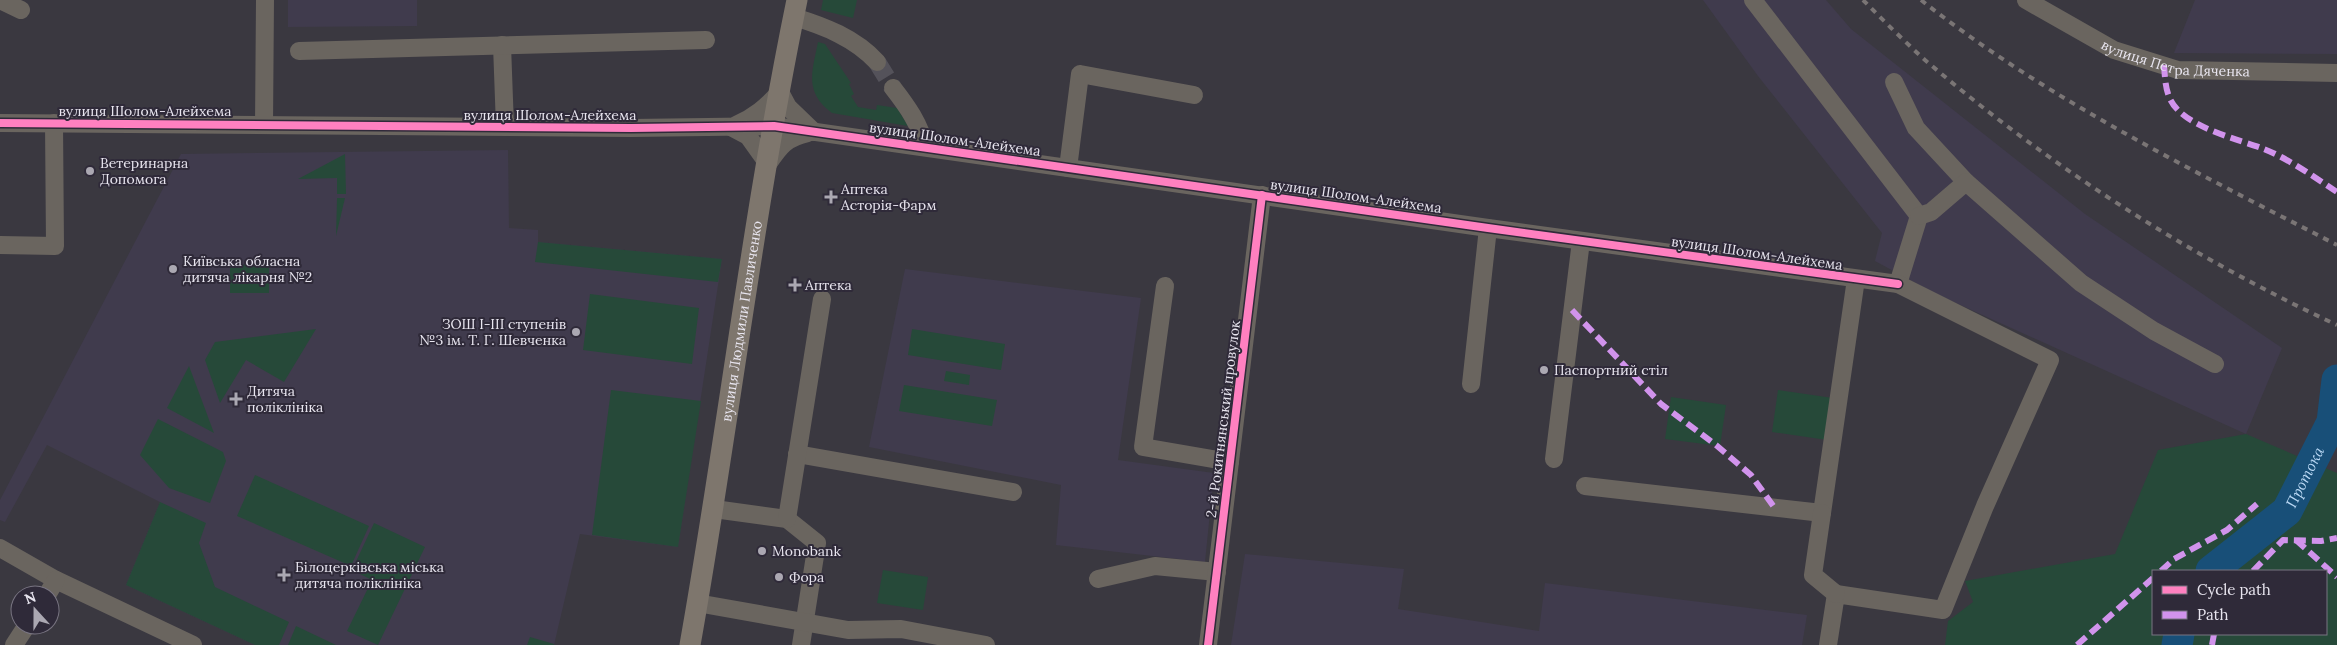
<svg xmlns="http://www.w3.org/2000/svg" width="2337" height="645" font-family="Lora,serif">
<style>
.built{fill:#403b4d}
.green{fill:#264939;fill-rule:evenodd}
.lines{fill:none;stroke-linecap:round;stroke-linejoin:round}
.river{stroke:#184f78;stroke-width:31}
.minor-tunnel{stroke:#54525a;stroke-width:18;stroke-dasharray:18 9;stroke-linecap:butt}
.minor{stroke:#6a655f;stroke-width:18}
.major{stroke:#7e766d;stroke-width:21}
.rail{stroke:#7a7575;stroke-width:4;stroke-dasharray:6 6;stroke-linecap:butt}
.quiet{stroke:#d193ec;stroke-width:6;stroke-dasharray:12 6;stroke-linecap:butt}
.cycleway-casing{stroke:#2f2a39;stroke-width:11}
.cycleway{stroke:#ff80c0;stroke-width:8}
.poi-dot{fill:#aba8b2;stroke:#2f2a39;stroke-width:2}
.labels{text-anchor:middle;dominant-baseline:central;stroke-width:4;stroke-linejoin:round;paint-order:stroke}
.street-label{font-size:14px;fill:#e8e5ef;stroke:#2f2a39}
.poi-label{font-size:14px;fill:#e8e5ef;stroke:#2f2a39;text-anchor:start}
.water-label{font-size:15px;font-style:italic;fill:#bbd9f5;stroke:#2f2a39}
</style>
<rect width="100%" height="100%" fill="#3a3840"/>
<g class="built">
<polygon points="288,0 417,0 417,26 288,27"/>
<polygon points="1703,0 1826,0 1851,29 2085,214 2282,348 2246,434 1936,294 1875,261 1882,233 1758,76"/>
<polygon points="2195,0 2337,0 2337,54 2174,53"/>
<polygon points="508,150 509,228 538,230 538,242 722,259 678,547 580,534 554,645 255,645 126,585 160,502 47,445 5,522 0,520 0,500 181,154"/>
<polygon points="905,269 1141,298 1118,460 1214,473 1205,562 1056,545 1061,485 869,447"/>
<polygon points="1245,554 1404,569 1398,609 1539,631 1545,583 1807,615 1802,645 1231,645"/>
</g>
<g class="green">
<polygon points="823,0 857,0 853,18 821,10"/>
<path d="M 818,42 L 825,44 L 851,83 L 849,84 L 854,94 L 851,96 L 858,107 L 876,110 L 877,105 L 897,108 L 908,126 L 832,113 C 804,92 812,72 818,42 Z"/>
<polygon points="345,154 346,194 337,194 337,178 298,179"/>
<polygon points="337,198 345,198 336,236"/>
<polygon points="538,242 722,259 718,282 535,262"/>
<polygon points="269,264 269,293 230,293 230,265"/>
<polygon points="590,294 699,308 692,364 583,350"/>
<polygon points="316,329 284,382 246,360 220,403 205,360 215,342"/>
<polygon points="912,329 1005,344 1001,370 908,355"/>
<polygon points="189,366 214,433 167,408"/>
<polygon points="946,371 970,375 969,385 944,381"/>
<polygon points="904,385 997,400 992,426 899,411"/>
<polygon points="611,390 701,401 678,547 592,535"/>
<polygon points="1778,390 1833,398 1827,440 1772,432"/>
<polygon points="1671,397 1726,405 1720,446 1665,439"/>
<polygon points="158,419 223,452 226,461 210,503 169,488 140,455"/>
<path d="M 2246,434 L 2337,473 L 2337,645 L 1945,645 L 1948,621 L 1973,602 L 1965,581 L 2115,554 L 2158,450 ZM 2153,571 L 2326,571 L 2326,634 L 2153,634 Z"/>
<polygon points="255,475 369,526 351,566 237,516"/>
<polygon points="160,502 206,523 199,543 215,587 289,622 279,645 255,645 126,585"/>
<polygon points="374,523 425,547 378,645 347,631 372,580 352,570"/>
<polygon points="883,570 928,577 923,610 877,603"/>
<polygon points="296,626 336,645 288,645"/>
<polygon points="530,637 554,644 554,645 527,645"/>
</g>
<g class="lines">
<g class="river">
<path id="s1" d="M 2211,571 L 2287,511 L 2332,422 L 2337,380"/>
<polyline points="2177,645 2179,634"/>
</g>
<polyline class="minor-tunnel" points="877,62 893,88"/>
<g class="minor">
<polyline points="0,0 21,10"/>
<polyline points="1753,0 1919,216 1898,284"/>
<path id="s2" d="M 2026,0 L 2114,50 L 2178,70 L 2337,73"/>
<path d="M 794,17 C 824,26 855,38 877,62"/>
<polyline points="502,45 505,127"/>
<polyline points="299,51 706,40"/>
<polyline points="1894,82 1916,128 1966,182"/>
<path d="M 893,88 C 907,106 920,124 925,147"/>
<polyline points="0,123 631,128 774,126 1488,228 1898,284 2050,360 1985,506 1943,610 1836,594 1828,645"/>
<polyline points="264,125 265,0"/>
<path d="M 736,125 C 755,117 766,107 780,92 L 788,107 L 814,132"/>
<path d="M 731,127 L 748,136 L 768,164 C 780,146 786,138 808,133"/>
<polyline points="1068,168 1080,74 1194,95"/>
<polyline points="1919,216 1931,212 1966,182 2081,283 2154,331 2215,364"/>
<polyline points="0,245 55,246 54,123"/>
<polyline points="1165,286 1143,447 1230,462"/>
<polyline points="1471,384 1488,228"/>
<polyline points="797,454 1013,492"/>
<polyline points="1554,459 1581,241"/>
<polyline points="1585,486 1822,513 1856,279"/>
<polyline points="714,509 787,519 817,543 801,645"/>
<polyline points="1822,513 1813,575 1836,594"/>
<polyline points="787,519 822,299"/>
<polyline points="0,548 56,580 193,645"/>
<polyline points="1098,579 1155,566 1217,572"/>
<polyline points="47,595 56,580"/>
<polyline points="697,603 848,630 901,629 986,645"/>
<polyline points="14,645 27,625"/>
<polyline points="1208,645 1262,195"/>
</g>
<path class="major" id="s3" d="M 690,645 C 728,431 753,213 797,0"/>
<g class="rail">
<path d="M 1863,0 C 1883,20 1904,41 1925,60 C 2049,166 2189,256 2337,325"/>
<path d="M 1921,0 C 2048,100 2194,171 2337,245"/>
</g>
<g class="quiet">
<path d="M 2164,65 C 2165,77 2165,88 2170,99 C 2183,127 2238,139 2264,149 C 2289,159 2314,177 2337,192"/>
<polyline points="1572,310 1661,404 1716,445 1751,475 1774,507"/>
<polyline points="2296,540 2337,577"/>
<polyline points="2161,571 2174,559 2227,530 2257,504"/>
<polyline points="2253,571 2283,540 2321,541 2337,538"/>
<polyline points="2077,645 2153,578"/>
<polyline points="2212,645 2214,634"/>
</g>
<g class="cycleway-casing">
<g id="cycleway">
<polyline points="0,123 631,128 774,126 1488,228 1898,284"/>
<polyline points="1208,645 1262,195"/>
</g>
</g>
<use href="#cycleway" class="cycleway"/>
</g>
<g class="poi-dot">
<circle cx="90" cy="171" r="5"/>
<path d="M828.5 189.5h5v5h5v5h-5v5h-5v-5h-5v-5h5z"/>
<circle cx="173" cy="269" r="5"/>
<path d="M792.5 277.5h5v5h5v5h-5v5h-5v-5h-5v-5h5z"/>
<circle cx="576" cy="332" r="5"/>
<circle cx="1544" cy="370" r="5"/>
<path d="M233.5 391.5h5v5h5v5h-5v5h-5v-5h-5v-5h5z"/>
<circle cx="762" cy="551" r="5"/>
<path d="M281.5 567.5h5v5h5v5h-5v5h-5v-5h-5v-5h5z"/>
<circle cx="779" cy="577" r="5"/>
</g>
<g class="labels">
<g class="street-label">
<text stroke="none"><textPath href="#s2" startOffset="164">вулиця Петра Дяченка</textPath></text>
<text x="145" y="111">вулиця Шолом-Алейхема</text>
<text x="550" y="115">вулиця Шолом-Алейхема</text>
<text transform="translate(955 139) rotate(8)">вулиця Шолом-Алейхема</text>
<text transform="translate(1356 196) rotate(8)">вулиця Шолом-Алейхема</text>
<text transform="translate(1757 253) rotate(8)">вулиця Шолом-Алейхема</text>
<text stroke="none"><textPath href="#s3" startOffset="328">вулиця Людмили Павличенко</textPath></text>
<text transform="translate(1223 419) rotate(-83)">2-й Рокитнянський провулок</text>
</g>
<g class="poi-label">
<text x="100" y="163">Ветеринарна<tspan x="100" dy="16">Допомога</tspan></text>
<text x="841" y="189">Аптека<tspan x="841" dy="16">Асторія-Фарм</tspan></text>
<text x="183" y="261">Київська обласна<tspan x="183" dy="16">дитяча лікарня №2</tspan></text>
<text x="805" y="285">Аптека</text>
<text x="566" y="324" text-anchor="end">ЗОШ І-ІІІ ступенів<tspan x="566" dy="16">№3 ім. Т. Г. Шевченка</tspan></text>
<text x="1554" y="370">Паспортний стіл</text>
<text x="247" y="391">Дитяча<tspan x="247" dy="16">поліклініка</tspan></text>
<text x="772" y="551">Monobank</text>
<text x="295" y="567">Білоцерківська міська<tspan x="295" dy="16">дитяча поліклініка</tspan></text>
<text x="789" y="577">Фора</text>
</g>
<g class="water-label">
<text stroke="none"><textPath href="#s1" startOffset="135">Протока</textPath></text>
</g>
</g>
<rect x="2152" y="570" width="175" height="65" fill="#2f2a39" stroke="#797582"/>
<rect x="2162" y="586" width="25" height="8" fill="#ff80c0" stroke="#797582"/>
<text x="2197" y="595" font-size="15" fill="#e8e5ef">Cycle path</text>
<rect x="2162" y="611" width="25" height="8" fill="#d193ec" stroke="#797582"/>
<text x="2197" y="620" font-size="15" fill="#e8e5ef">Path</text>
<g transform="translate(35 610) rotate(339)"><circle r="24" fill="#2f2a39" stroke="#797582"/>
<path d="M0-4L9 19L0 12L-9 19Z" fill="#aba8b2"/>
<text y="-8" font-size="14" font-weight="bold" text-anchor="middle" fill="#e8e5ef">N</text>
</g>
</svg>
